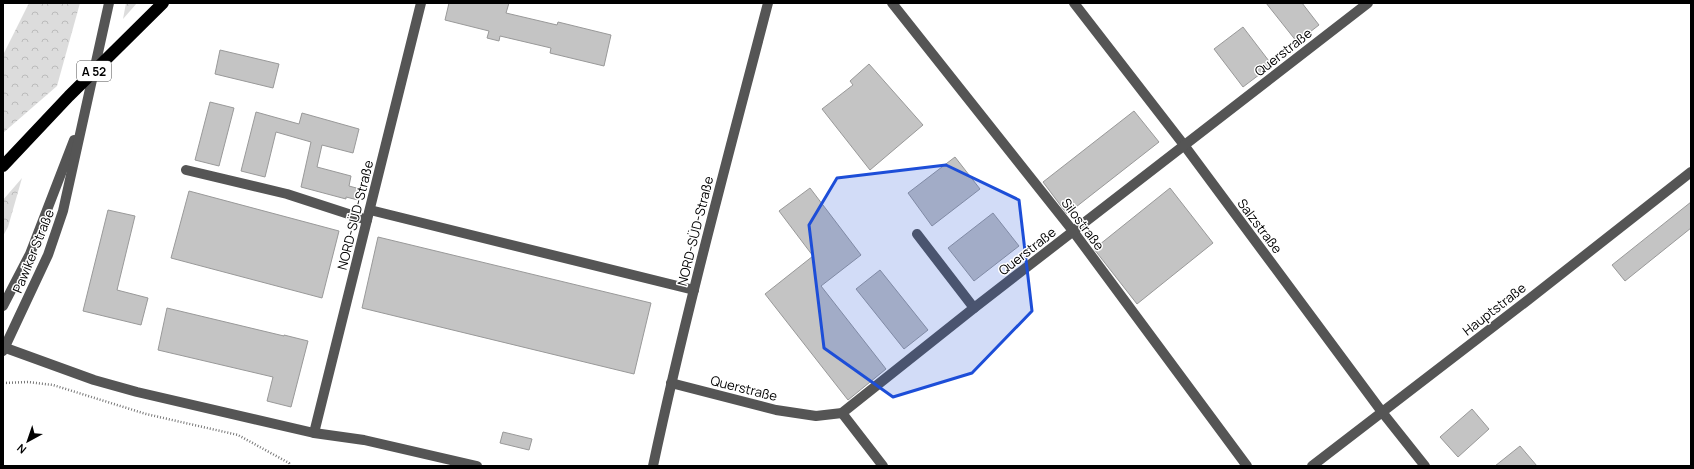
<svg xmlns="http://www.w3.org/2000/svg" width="1694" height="469" font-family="Manrope,sans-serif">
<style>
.forest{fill:url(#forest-crowns)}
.building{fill:#c4c4c4;stroke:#999}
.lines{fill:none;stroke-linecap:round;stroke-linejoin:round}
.path{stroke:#777;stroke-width:2.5;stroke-dasharray:1 2;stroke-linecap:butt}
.minor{stroke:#555;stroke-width:10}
.highway{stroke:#000;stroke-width:12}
.marked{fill:#1d4ed8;fill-opacity:0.2;stroke:#1d4ed8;stroke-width:3;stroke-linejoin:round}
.labels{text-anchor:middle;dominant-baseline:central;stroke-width:3;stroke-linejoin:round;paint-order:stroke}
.shield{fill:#fff;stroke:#4c4c4c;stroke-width:1}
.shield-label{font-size:12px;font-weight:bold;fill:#000}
.street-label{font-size:13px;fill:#000;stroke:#fff}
</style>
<defs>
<pattern id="forest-crowns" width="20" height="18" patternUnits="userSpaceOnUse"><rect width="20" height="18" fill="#dcdcdc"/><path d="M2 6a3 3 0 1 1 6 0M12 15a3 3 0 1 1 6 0" fill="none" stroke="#bbb"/></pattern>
</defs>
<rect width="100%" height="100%" fill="#fff"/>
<g class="forest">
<polygon points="29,3 80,3 57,86 3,133 3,55"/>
<polygon points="126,3 137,3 123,19"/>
<polygon points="22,178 8,227 3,236 3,200"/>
</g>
<g class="building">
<polygon points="449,3 509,3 506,13 557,25 558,22 611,35 604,66 550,53 551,48 500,36 499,41 487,38 489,31 445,20"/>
<polygon points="1266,3 1302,3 1319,25 1297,42"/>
<polygon points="1243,27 1272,65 1243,87 1214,49"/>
<polygon points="220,50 279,64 273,88 215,74"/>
<polygon points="869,64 923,125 870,170 822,109 853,85 850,81"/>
<polygon points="210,102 234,108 219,166 195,160"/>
<polygon points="1134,111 1159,142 1067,214 1043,182"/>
<polygon points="256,112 299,124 302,113 359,129 353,153 322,145 317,167 351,176 349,186 360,189 358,200 346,197 346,199 301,187 311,142 276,132 265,177 241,171"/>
<polygon points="955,157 980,189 932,226 908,193"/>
<polygon points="810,188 861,255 821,286 886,369 848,400 765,294 813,256 779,211"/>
<polygon points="1170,188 1213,243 1137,304 1094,249"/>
<polygon points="189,191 339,231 322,298 171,258"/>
<polygon points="1691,202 1691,228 1625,281 1612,265"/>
<polygon points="108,210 135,216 117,290 148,298 141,325 83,311"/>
<polygon points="993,213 1019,246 974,281 948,248"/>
<polygon points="378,237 651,303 634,374 362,308"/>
<polygon points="880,270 928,330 904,349 856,289"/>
<polygon points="167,308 284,336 284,335 308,341 291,407 267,401 273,377 158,350"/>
<polygon points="1472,409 1489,429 1458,457 1440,437"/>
<polygon points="503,432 532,439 529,450 500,443"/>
<polygon points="1520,446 1537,466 1495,466"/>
</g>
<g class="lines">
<polyline class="path" points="3,383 28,382 53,385 146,414 238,435 289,463 290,466"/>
<g class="minor">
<polyline points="892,3 1073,231 1247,466"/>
<polyline points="1074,3 1184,145 1382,412 1425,466"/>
<polyline points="186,170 287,194 367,220"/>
<polyline points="370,210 694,290"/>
<polyline points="917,234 974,308"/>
<polyline points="3,306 30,254 74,140"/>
<polyline points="3,347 94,380 137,392 314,433 364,440 477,466"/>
<polyline points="3,351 48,255 63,211 109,3"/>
<polyline points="671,383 776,410 816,416 842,413 974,308 1368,3"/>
<polyline points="842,413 883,466"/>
<polyline points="314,433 421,3"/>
<path d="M 653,466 C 686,311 728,157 768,3"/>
<polyline points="1312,466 1528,300 1691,172"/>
</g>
<polyline class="highway" points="3,166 69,96 163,3"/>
</g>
<path class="marked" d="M 946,165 L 1019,200 L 1032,311 L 972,373 L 893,397 L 824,348 L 809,225 L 837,178 Z"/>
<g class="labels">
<rect class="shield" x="77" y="61" width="34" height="20" rx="3"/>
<g class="shield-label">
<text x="94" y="71">A 52</text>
</g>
<g class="street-label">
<text transform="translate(1283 52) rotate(-38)">Querstraße</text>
<text transform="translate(355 215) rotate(-76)">NORD-SÜD-Straße</text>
<text transform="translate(1083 224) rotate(53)">Silostraße</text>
<text transform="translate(1260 226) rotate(53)">Salzstraße</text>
<text transform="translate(695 231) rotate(-76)">NORD-SÜD-Straße</text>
<text transform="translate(33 251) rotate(-68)">Pawiker Straße</text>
<text transform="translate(1027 251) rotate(-38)">Querstraße</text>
<text transform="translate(1494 309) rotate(-38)">Hauptstraße</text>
<text transform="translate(744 388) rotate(14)">Querstraße</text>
</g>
</g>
<rect width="1694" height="469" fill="none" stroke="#000000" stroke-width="8"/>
<g transform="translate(28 441) rotate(220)" stroke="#ffffff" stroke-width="3" paint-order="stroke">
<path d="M0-3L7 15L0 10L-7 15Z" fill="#000000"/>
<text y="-6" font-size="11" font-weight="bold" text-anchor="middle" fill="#000000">N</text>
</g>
</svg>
